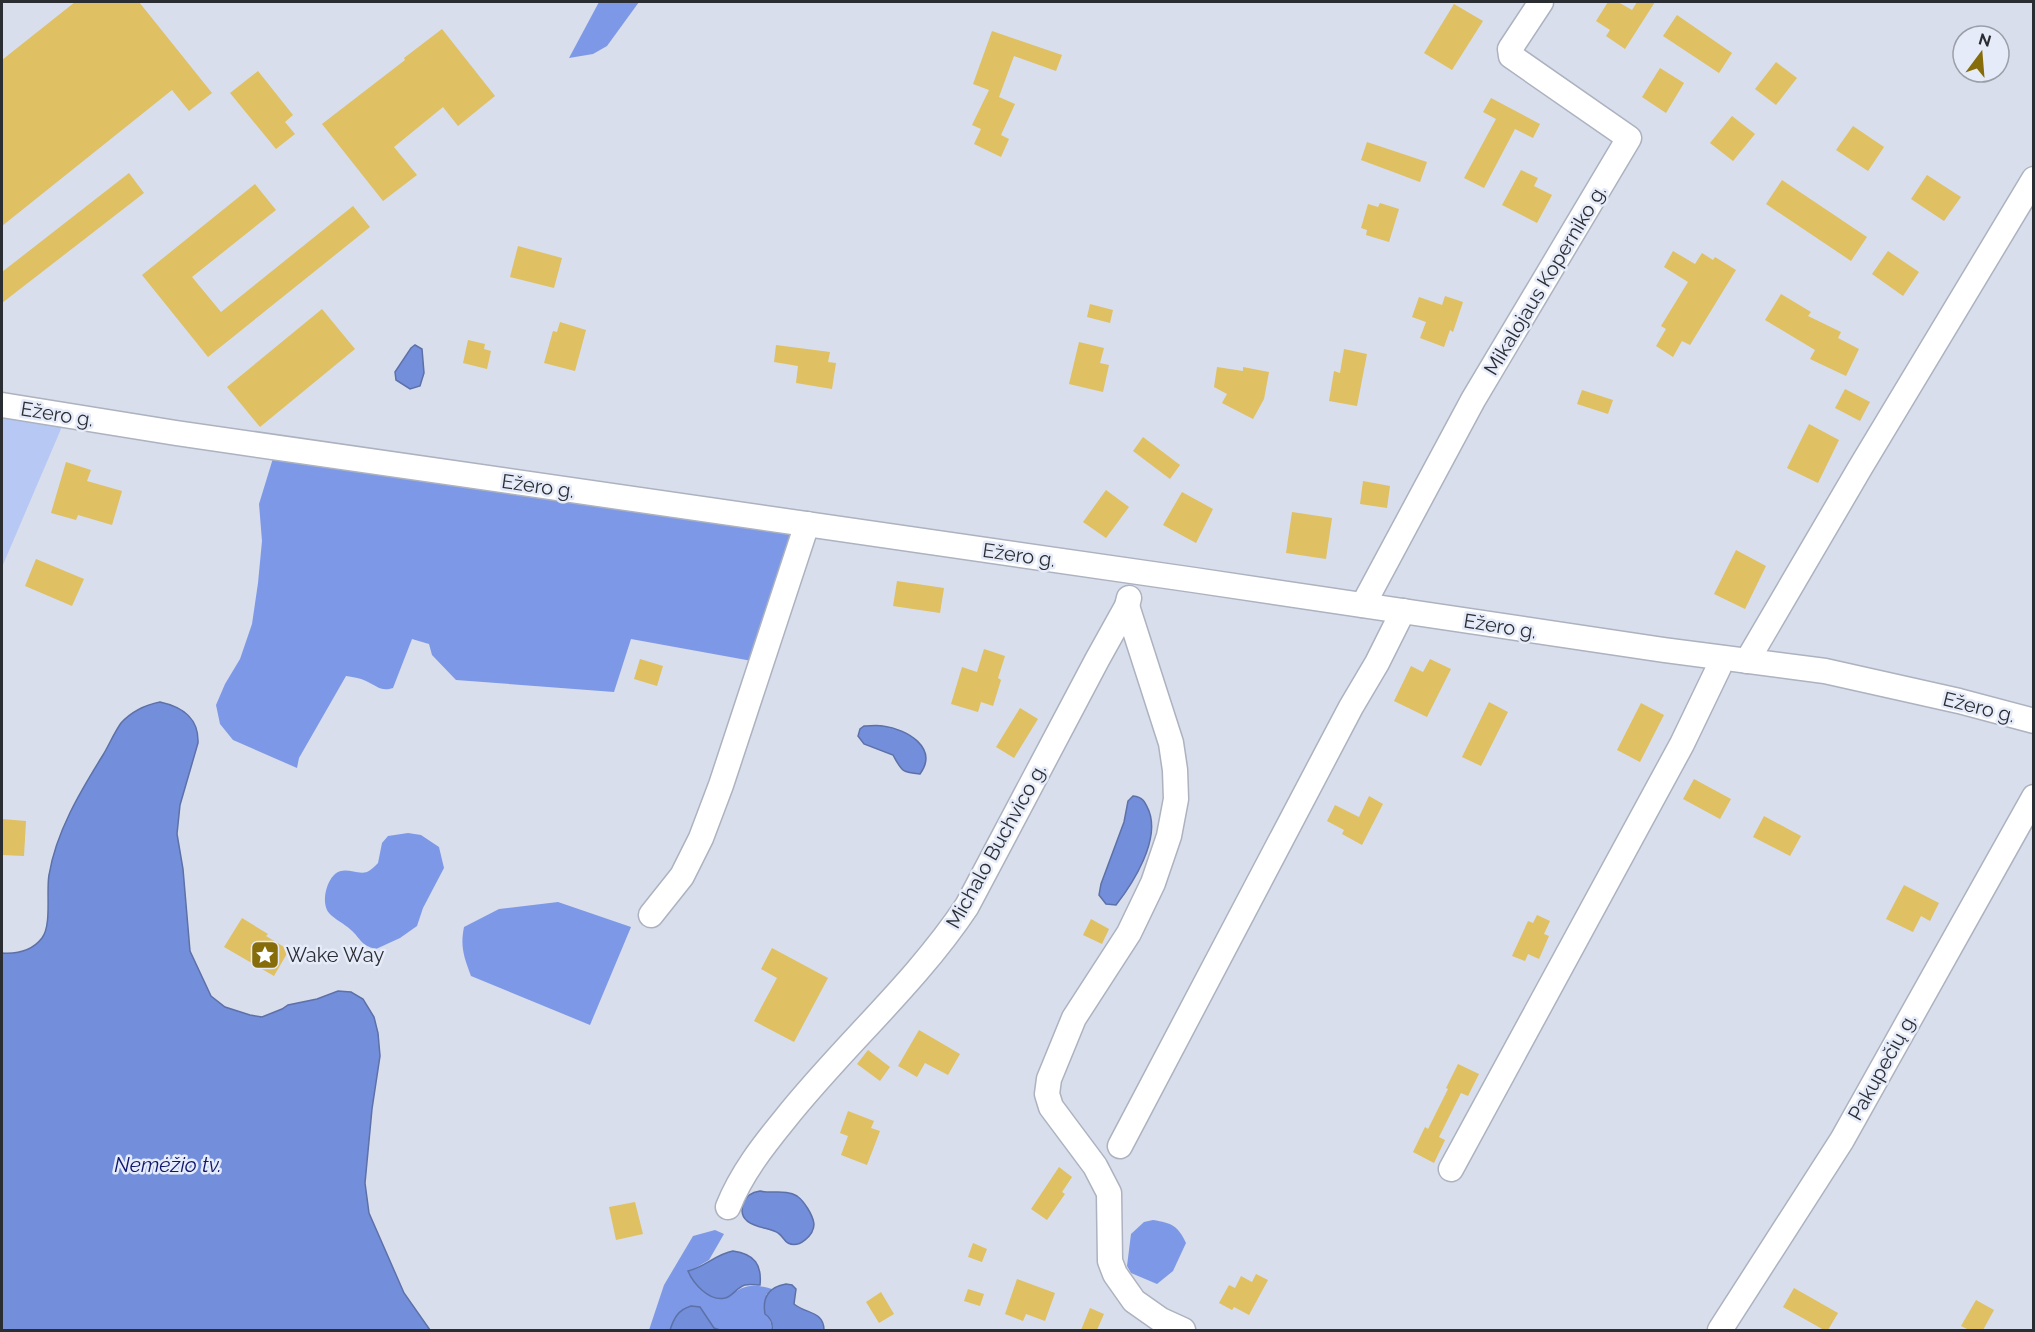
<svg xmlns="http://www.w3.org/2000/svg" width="2035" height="1332" font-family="Raleway,sans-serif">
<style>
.green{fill:#b8c8f4}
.forest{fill:#7d98e6}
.water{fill:#738edb;stroke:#5d71a8;stroke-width:1.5}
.building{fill:#dfc062}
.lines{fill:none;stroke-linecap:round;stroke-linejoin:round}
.minor-casing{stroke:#acb2bf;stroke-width:27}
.minor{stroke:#fff;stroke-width:24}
.labels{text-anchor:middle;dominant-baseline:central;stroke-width:5;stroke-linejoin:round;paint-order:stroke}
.street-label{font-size:20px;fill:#2a2d32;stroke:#e6ebf9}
.poi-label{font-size:20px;fill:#2a2d32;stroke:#e6ebf9;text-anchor:start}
.water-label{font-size:21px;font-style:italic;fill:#0f1871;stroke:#e6ebf9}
</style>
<rect width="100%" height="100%" fill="#d9deec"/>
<polygon class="green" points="2,414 64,422 2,567"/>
<g class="forest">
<polygon points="599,2 639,2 607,46 593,54 569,58"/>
<path d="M 274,455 L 794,530 L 752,661 L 631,639 L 614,692 L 456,680 L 432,655 L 429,644 L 412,639 L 393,688 C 381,692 377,686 366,681 C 360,678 352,677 346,676 L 299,758 L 297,768 L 233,740 L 220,724 L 216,705 L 225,684 L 240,659 L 252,624 L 258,583 L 262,541 L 259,504 Z"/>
<path d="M 408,833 L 421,835 L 439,847 L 444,868 L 423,908 L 417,926 L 400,938 L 376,949 C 360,945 362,940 351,930 C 345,924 334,919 329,913 C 321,903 326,882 335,874 C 345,866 356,875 367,872 C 371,870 375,866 378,863 L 382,843 L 388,836 Z"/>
<path d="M 558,902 L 631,927 L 590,1025 L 471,976 C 464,957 460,947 464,927 L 499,909 Z"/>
<path d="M 1153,1220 C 1172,1223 1178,1226 1186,1243 L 1173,1271 L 1157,1284 L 1131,1273 L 1127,1266 L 1131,1234 L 1144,1222 Z"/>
<path d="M 715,1230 L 724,1234 L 709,1260 L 692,1270 L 727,1298 C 742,1285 752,1283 772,1289 L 766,1295 L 772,1330 L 649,1330 L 664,1285 L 693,1236 Z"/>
</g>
<g class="water">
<polygon points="415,345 422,349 424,373 420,386 410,389 396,380 395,372 411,348"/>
<path d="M 160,702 C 183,707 199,718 198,743 L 180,805 L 177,834 L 183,869 L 190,951 L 211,996 L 225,1007 L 250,1015 L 262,1017 L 282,1009 L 288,1005 L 317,999 L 338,991 L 351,992 L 363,999 L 374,1017 L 378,1033 L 380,1056 L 372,1109 L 365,1183 L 369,1213 L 404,1293 L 430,1330 L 2,1330 L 2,953 C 17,954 32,951 42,938 C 52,925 46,891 49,875 C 56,832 80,792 103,755 C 109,745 114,733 121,723 C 132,711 145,705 160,702 Z"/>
<path d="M 864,726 C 870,726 877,725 883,726 C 907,729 939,748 920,774 C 901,772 902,771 893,755 L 864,744 L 858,736 L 860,729 Z"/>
<path d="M 1133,796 C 1143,797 1145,802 1149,811 C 1160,840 1134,882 1116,905 L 1106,904 L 1099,895 L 1101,884 L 1124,822 L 1128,801 Z"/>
<path d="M 760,1191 C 772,1194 786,1189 797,1196 C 804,1201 813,1215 814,1224 C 814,1235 799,1249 788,1243 C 784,1241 782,1235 778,1233 C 768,1226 736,1228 743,1204 C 746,1195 752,1192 760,1191 Z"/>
<path d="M 733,1251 C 755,1254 762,1265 760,1285 C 756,1285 749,1284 745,1285 C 737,1287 732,1297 725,1298 C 709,1302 693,1283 688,1271 C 705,1267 716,1254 733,1251 Z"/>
<path d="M 786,1284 L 792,1285 L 796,1289 L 794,1304 C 806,1314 824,1311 824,1330 L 772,1330 C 773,1323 771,1318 765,1314 C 762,1297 769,1287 786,1284 Z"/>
<path d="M 691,1306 L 700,1307 L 714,1328 L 720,1330 L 670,1330 C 674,1318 678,1310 691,1306 Z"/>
</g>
<g class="building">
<polygon points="75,2 139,2 212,93 189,111 172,90 2,226 2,60"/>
<polygon points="1608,2 1618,2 1632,10 1637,2 1655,2 1625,49 1606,36 1610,30 1596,21"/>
<polygon points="1454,4 1483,21 1452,70 1424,53"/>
<polygon points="1677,15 1732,53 1719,73 1663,36"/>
<polygon points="442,29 495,96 458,126 443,107 394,147 417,175 383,201 322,124 405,60 404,58"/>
<polygon points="992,31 1062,55 1056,71 1014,56 999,97 1015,104 1001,135 1009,139 1001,157 974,144 981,129 972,125 989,90 973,84"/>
<polygon points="1776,62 1797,78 1776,105 1755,89"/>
<polygon points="1660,68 1684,83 1666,113 1642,97"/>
<polygon points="258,71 293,115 285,122 295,134 276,149 230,93"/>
<polygon points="1491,98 1540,124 1533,138 1515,129 1484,188 1464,178 1496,119 1483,112"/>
<polygon points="1732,116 1755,134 1733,161 1710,143"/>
<polygon points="1853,126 1884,147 1868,171 1836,150"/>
<polygon points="1367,142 1427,162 1420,182 1361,160"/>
<polygon points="1521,170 1538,178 1534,186 1552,195 1537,223 1502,205"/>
<polygon points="129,173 144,193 2,303 2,272"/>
<polygon points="1927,175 1961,197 1944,221 1911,199"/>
<polygon points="1782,180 1867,237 1851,261 1766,204"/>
<polygon points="255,184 276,210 192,277 221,312 353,206 370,227 208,357 142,275"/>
<polygon points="1380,203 1399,209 1389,242 1366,235 1367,230 1361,228 1368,204 1378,207"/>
<polygon points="518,246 562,258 554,288 510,277"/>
<polygon points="1673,251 1695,264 1702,253 1713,260 1715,257 1736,270 1690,345 1682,341 1673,357 1656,346 1666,329 1661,326 1688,282 1664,267"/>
<polygon points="1888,251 1919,272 1903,296 1872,274"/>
<polygon points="1781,294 1811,312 1808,316 1841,332 1838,338 1859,349 1846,376 1810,359 1815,350 1765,320"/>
<polygon points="1445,296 1463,302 1453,332 1450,330 1444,347 1420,338 1426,322 1412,317 1419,297 1442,305"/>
<polygon points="1090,304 1113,310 1110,323 1087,317"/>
<polygon points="322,309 355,349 260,427 227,387"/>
<polygon points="560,322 586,330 575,371 544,363 553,331 557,332"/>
<polygon points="468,340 485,344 484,349 491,351 487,369 463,363"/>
<polygon points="1079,342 1104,348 1100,363 1109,365 1103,392 1069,384"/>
<polygon points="776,345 830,352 828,362 836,363 832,389 796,383 798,366 774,362"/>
<polygon points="1344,349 1367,354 1357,406 1329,401 1334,371 1340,373"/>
<polygon points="1217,367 1243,371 1243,367 1269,372 1264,399 1253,419 1222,403 1227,394 1214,387"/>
<polygon points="1845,389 1870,402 1860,421 1835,408"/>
<polygon points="1582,390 1613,400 1608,414 1577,404"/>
<polygon points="1809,424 1839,440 1818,483 1787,468"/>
<polygon points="1143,437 1180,465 1170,479 1133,451"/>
<polygon points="66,462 91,470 87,481 122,491 112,525 78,515 76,520 51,513"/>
<polygon points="1363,481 1390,486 1387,508 1360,504"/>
<polygon points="1106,490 1129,507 1106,538 1083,522"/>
<polygon points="1182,492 1213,509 1196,543 1163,525"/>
<polygon points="1292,512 1332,518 1326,559 1286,553"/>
<polygon points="1736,550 1766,566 1745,609 1714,594"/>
<polygon points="36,559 84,579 72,606 25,586"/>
<polygon points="897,581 944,588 940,613 893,606"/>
<polygon points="984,649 1005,656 998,678 1001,680 993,706 981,702 978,712 951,704 962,667 977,672"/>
<polygon points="640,659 663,666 657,686 634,679"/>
<polygon points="1430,659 1451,669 1427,717 1394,701 1411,666 1423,672"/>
<polygon points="1489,702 1508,712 1481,766 1462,757"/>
<polygon points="1641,703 1664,715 1640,762 1617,750"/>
<polygon points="1020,708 1038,719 1014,758 996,747"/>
<polygon points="1694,779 1731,799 1720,819 1683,799"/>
<polygon points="1369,796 1383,804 1362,845 1342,834 1344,830 1327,821 1335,805 1359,817"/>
<polygon points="1764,816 1801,836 1790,856 1753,837"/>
<polygon points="2,819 26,821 24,856 2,855"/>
<polygon points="1904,885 1939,903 1930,921 1921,916 1913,932 1886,919"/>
<polygon points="1537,915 1550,921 1544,934 1549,936 1539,959 1528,954 1525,961 1512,956 1528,921 1533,923"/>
<polygon points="242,918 268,934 266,936 289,950 274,976 224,947"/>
<polygon points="1091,919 1109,929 1102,944 1083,935"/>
<polygon points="772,948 828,978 794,1042 754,1021 777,978 761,969"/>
<polygon points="919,1030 960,1054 948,1075 925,1063 917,1077 898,1066"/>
<polygon points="868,1050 890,1067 880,1081 857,1064"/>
<polygon points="1458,1064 1479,1074 1468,1096 1461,1093 1439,1137 1445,1140 1434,1163 1413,1152 1425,1127 1428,1129 1448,1089 1446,1088"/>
<polygon points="848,1111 874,1121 871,1128 880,1131 867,1165 841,1155 848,1136 840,1133"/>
<polygon points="1059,1167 1072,1177 1062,1192 1065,1194 1047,1220 1031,1209"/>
<polygon points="635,1202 643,1234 616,1240 609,1207"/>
<polygon points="973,1243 987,1249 982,1262 968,1257"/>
<polygon points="1256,1274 1268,1280 1249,1315 1234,1307 1232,1310 1219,1303 1229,1285 1235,1288 1241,1276 1252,1282"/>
<polygon points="1017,1279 1055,1293 1045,1321 1026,1314 1023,1321 1005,1314"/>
<polygon points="1794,1288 1838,1313 1828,1330 1824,1330 1783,1307"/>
<polygon points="968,1289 984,1294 980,1306 964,1301"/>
<polygon points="881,1292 894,1314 879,1323 866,1302"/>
<polygon points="1976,1300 1994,1310 1983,1330 1969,1330 1961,1326"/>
<polygon points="1090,1308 1104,1314 1097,1330 1081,1330"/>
</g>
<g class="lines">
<g class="minor-casing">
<g id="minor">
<polyline points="2,405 176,433 1194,580 1664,650 1825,671 1959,701 2034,721"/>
<polyline points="1363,605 1473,400 1629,138 1511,56 1510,49 1541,2"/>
<polyline points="1127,606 1171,743 1175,770 1176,799 1169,836 1153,883 1129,933 1074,1018 1049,1079 1047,1094 1051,1107 1095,1166 1109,1193 1110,1261 1115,1274 1134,1301 1161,1320 1183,1330"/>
<polyline points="1747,661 1860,468 2034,179"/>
<polyline points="651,915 682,876 701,838 721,785 807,524"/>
<polyline points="1120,1146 1351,707 1377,663 1403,611"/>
<polyline points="1451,1169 1682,744 1719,667 1721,658"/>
<path d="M 728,1207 C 741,1174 763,1146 785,1119 C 842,1047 916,983 967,906 L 1097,660 L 1127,606 L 1129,598"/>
<polyline points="1720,1330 1842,1140 2034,797"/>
</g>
</g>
<use href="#minor" class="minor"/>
</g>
<defs>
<g id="sight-square" transform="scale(1.5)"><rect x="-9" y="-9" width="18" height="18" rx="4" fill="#866d0a" stroke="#e6ebf9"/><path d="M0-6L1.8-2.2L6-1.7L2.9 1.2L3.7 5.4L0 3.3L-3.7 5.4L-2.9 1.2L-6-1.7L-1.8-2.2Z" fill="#fff"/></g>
</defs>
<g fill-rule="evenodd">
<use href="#sight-square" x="265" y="955"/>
</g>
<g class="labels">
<g class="street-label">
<text transform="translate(1545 280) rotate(-59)">Mikalojaus Koperniko g.</text>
<text transform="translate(57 414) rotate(9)">Ežero g.</text>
<text transform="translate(538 486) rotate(8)">Ežero g.</text>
<text transform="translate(1019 555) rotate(8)">Ežero g.</text>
<text transform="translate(1500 626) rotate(9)">Ežero g.</text>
<text transform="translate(1979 707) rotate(14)">Ežero g.</text>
<text transform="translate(996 846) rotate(-61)">Michalo Buchvico g.</text>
<text transform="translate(1882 1067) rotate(-61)">Pakupečių g.</text>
</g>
<g class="poi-label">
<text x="286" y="955">Wake Way</text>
</g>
<g class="water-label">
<text x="168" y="1164">Nemėžio tv.</text>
</g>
</g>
<rect width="2035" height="1332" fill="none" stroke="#2a2d32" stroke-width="6"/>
<g transform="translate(1981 54) rotate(16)"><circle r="28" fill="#e6ebf9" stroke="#9b9fa9" stroke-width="1.5"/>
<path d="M0-4.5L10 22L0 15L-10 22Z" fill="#866d0a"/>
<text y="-9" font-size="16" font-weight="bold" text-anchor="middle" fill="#2a2d32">N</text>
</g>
</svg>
